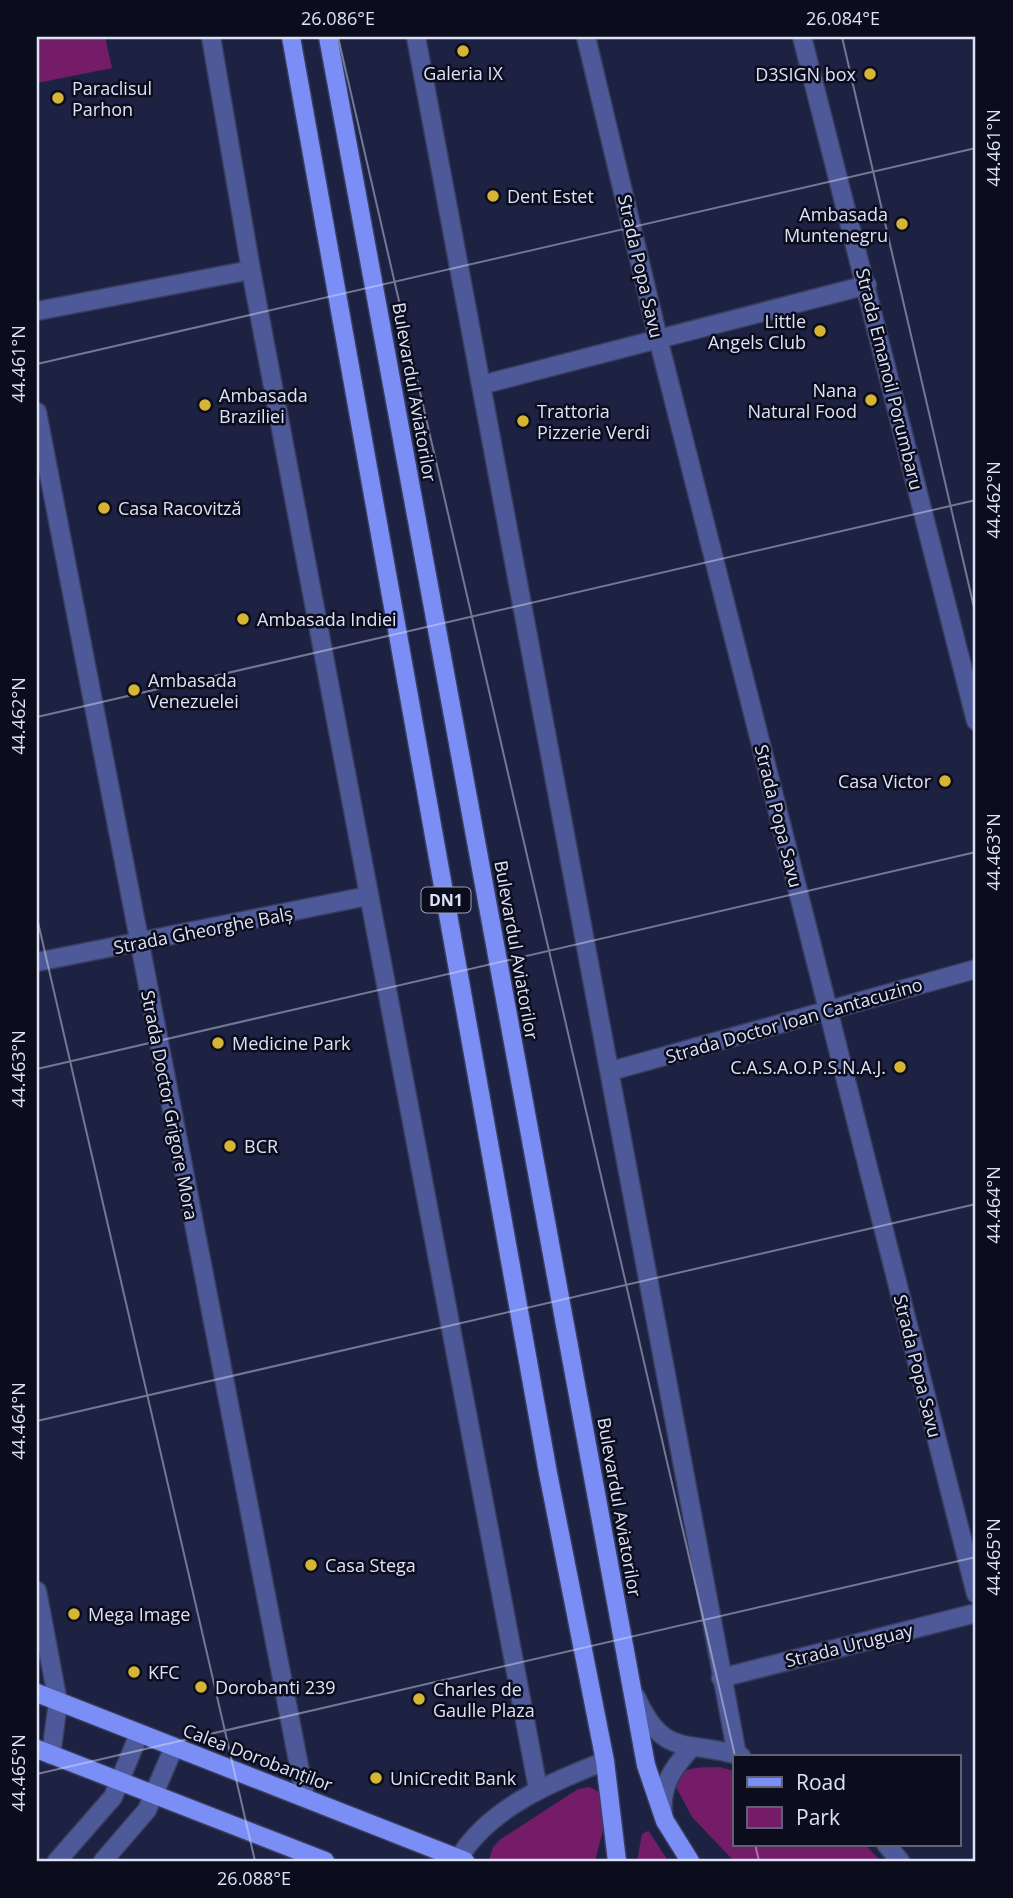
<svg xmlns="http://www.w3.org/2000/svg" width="1013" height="1898" font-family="'Open Sans',sans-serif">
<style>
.green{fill:#751c69}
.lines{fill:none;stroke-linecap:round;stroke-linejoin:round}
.minor-casing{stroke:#383d5c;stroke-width:21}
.major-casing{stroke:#383d5c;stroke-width:21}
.minor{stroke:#4d5998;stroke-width:18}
.major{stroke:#7b8ef5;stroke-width:18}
.ticks{fill:none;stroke:#dce2f8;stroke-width:2;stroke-opacity:0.45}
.poi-dot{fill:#d6b534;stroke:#0b0d1c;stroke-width:2.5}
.labels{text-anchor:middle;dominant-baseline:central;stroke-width:5;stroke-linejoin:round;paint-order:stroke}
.shield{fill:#0b0d1c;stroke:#9da2b6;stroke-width:2}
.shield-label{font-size:16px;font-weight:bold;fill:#dce2f8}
.poi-label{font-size:18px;fill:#dce2f8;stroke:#0b0d1c;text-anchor:start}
.street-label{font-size:18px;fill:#dce2f8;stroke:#0b0d1c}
.neatline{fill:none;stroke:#dce2f8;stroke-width:2.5}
.ticks-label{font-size:18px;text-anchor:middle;fill:#dce2f8}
</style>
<rect width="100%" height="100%" fill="#1d2243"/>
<g class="green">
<polygon points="37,37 105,37 112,68 37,83"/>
<path d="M 719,1767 L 735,1771 L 735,1844 L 864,1844 L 881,1861 L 734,1861 L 692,1817 L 676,1787 C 677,1764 702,1768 719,1767 Z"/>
<polygon points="590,1787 604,1795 603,1830 595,1861 489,1860 493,1847 501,1839 578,1789"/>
<polygon points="648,1831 650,1833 668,1861 637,1861 642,1834"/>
</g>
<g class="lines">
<g class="minor-casing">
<g id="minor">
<polyline points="211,37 251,270 538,1789"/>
<polyline points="416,37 737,1755"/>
<polyline points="586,37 658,338 976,1594"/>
<polyline points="802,37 976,721"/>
<polyline points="37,311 251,270"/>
<polyline points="481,385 867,285"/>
<polyline points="37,412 305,1797"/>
<polyline points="37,962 368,896"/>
<polyline points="611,1071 976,969"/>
<polyline points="37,1591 58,1702 51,1755"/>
<polyline points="721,1678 976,1613"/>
<path d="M 636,1697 C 664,1760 688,1739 741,1756"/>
<path d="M 663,1813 C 660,1785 674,1767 691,1748"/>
<polyline points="886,1844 900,1861"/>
<polyline points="57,1861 113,1797 139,1734"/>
<polyline points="103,1861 147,1810 174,1747"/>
<path d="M 457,1861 C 488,1808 550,1783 605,1761"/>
</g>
</g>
<g class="major-casing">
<g id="major">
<polyline points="291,37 548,1473 605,1761 617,1861"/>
<polyline points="328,37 646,1765 665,1821 690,1861"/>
<polyline points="37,1693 465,1861"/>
<polyline points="37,1749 325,1861"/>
</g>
</g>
<use href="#minor" class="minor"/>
<use href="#major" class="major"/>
</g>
<path class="ticks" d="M 338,37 L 735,1756M 842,37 L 976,616M 37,364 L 976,148M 37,717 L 976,500M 37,918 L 255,1861M 37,1069 L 976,852M 37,1421 L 976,1204M 37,1774 L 976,1557M 755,1844 L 759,1861"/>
<g class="poi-dot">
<circle cx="463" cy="51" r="7"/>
<circle cx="870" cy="74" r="7"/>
<circle cx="58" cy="98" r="7"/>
<circle cx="493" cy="196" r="7"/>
<circle cx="902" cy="224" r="7"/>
<circle cx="820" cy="331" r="7"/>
<circle cx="871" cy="400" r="7"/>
<circle cx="205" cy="405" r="7"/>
<circle cx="523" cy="421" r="7"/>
<circle cx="104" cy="508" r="7"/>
<circle cx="243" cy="619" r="7"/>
<circle cx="134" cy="690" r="7"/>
<circle cx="945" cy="781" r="7"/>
<circle cx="218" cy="1043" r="7"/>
<circle cx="900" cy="1067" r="7"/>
<circle cx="230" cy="1146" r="7"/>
<circle cx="311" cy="1565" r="7"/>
<circle cx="74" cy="1614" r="7"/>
<circle cx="134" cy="1672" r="7"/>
<circle cx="201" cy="1687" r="7"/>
<circle cx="419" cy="1699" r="7"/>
<circle cx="376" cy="1778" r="7"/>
</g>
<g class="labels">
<rect class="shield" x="421.5" y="887.5" width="49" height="25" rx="5"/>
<g class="shield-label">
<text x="446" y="900">DN1</text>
</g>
<g class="poi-label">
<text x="463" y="73" text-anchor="middle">Galeria IX</text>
<text x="856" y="74" text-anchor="end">D3SIGN box</text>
<text x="72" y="88">Paraclisul<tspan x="72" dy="21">Parhon</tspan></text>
<text x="507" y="196">Dent Estet</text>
<text x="888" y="214" text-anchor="end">Ambasada<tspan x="888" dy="21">Muntenegru</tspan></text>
<text x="806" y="321" text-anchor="end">Little<tspan x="806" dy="21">Angels Club</tspan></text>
<text x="857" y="390" text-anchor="end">Nana<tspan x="857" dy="21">Natural Food</tspan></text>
<text x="219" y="395">Ambasada<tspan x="219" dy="21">Braziliei</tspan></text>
<text x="537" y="411">Trattoria<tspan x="537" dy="21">Pizzerie Verdi</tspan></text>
<text x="118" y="508">Casa Racovitză</text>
<text x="257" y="619">Ambasada Indiei</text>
<text x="148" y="680">Ambasada<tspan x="148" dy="21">Venezuelei</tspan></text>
<text x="931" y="781" text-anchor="end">Casa Victor</text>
<text x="232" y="1043">Medicine Park</text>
<text x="886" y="1067" text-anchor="end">C.A.S.A.O.P.S.N.A.J.</text>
<text x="244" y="1146">BCR</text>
<text x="325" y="1565">Casa Stega</text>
<text x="88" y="1614">Mega Image</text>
<text x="148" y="1672">KFC</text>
<text x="215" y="1687">Dorobanti 239</text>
<text x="433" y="1689">Charles de<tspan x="433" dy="21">Gaulle Plaza</tspan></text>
<text x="390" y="1778">UniCredit Bank</text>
</g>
<g class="street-label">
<text transform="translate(641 266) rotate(77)">Strada Popa Savu</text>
<text transform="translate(890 379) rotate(76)">Strada Emanoil Porumbaru</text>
<text transform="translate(415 392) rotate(80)">Bulevardul Aviatorilor</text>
<text transform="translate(779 816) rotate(76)">Strada Popa Savu</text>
<text transform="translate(203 930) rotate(-11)">Strada Gheorghe Balș</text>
<text transform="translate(517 950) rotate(80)">Bulevardul Aviatorilor</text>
<text transform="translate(794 1020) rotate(-16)">Strada Doctor Ioan Cantacuzino</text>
<text transform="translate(170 1105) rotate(79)">Strada Doctor Grigore Mora</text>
<text transform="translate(918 1366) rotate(76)">Strada Popa Savu</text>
<text transform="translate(620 1507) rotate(80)">Bulevardul Aviatorilor</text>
<text transform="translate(849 1645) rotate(-14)">Strada Uruguay</text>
<text transform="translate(258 1757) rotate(21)">Calea Dorobanților</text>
</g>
</g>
<rect width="1013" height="1898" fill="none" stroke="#0b0d1c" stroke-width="77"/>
<rect x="733" y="1755" width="228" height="91" fill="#0b0d1c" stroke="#5f6274" stroke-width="2"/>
<rect x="747" y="1777" width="35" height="10" fill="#7b8ef5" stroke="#5f6274" stroke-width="2"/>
<text x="796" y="1790" font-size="21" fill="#dce2f8">Road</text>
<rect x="747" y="1807" width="35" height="21" fill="#751c69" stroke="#5f6274" stroke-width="2"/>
<text x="796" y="1825" font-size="21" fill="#dce2f8">Park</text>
<rect x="38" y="38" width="936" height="1822" class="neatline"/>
<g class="ticks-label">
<text x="338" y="25">26.086°E</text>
<text x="843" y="25">26.084°E</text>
<text transform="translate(994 148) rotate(-90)" y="6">44.461°N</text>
<text transform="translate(19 364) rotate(-90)" y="6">44.461°N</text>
<text transform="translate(994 500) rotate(-90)" y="6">44.462°N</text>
<text transform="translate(19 716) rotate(-90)" y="6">44.462°N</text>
<text transform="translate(994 852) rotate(-90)" y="6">44.463°N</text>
<text transform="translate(19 1069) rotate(-90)" y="6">44.463°N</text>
<text transform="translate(994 1205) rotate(-90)" y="6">44.464°N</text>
<text transform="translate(19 1421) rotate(-90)" y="6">44.464°N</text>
<text transform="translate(994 1557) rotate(-90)" y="6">44.465°N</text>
<text transform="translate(19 1773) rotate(-90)" y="6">44.465°N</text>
<text x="254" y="1885">26.088°E</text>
</g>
</svg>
